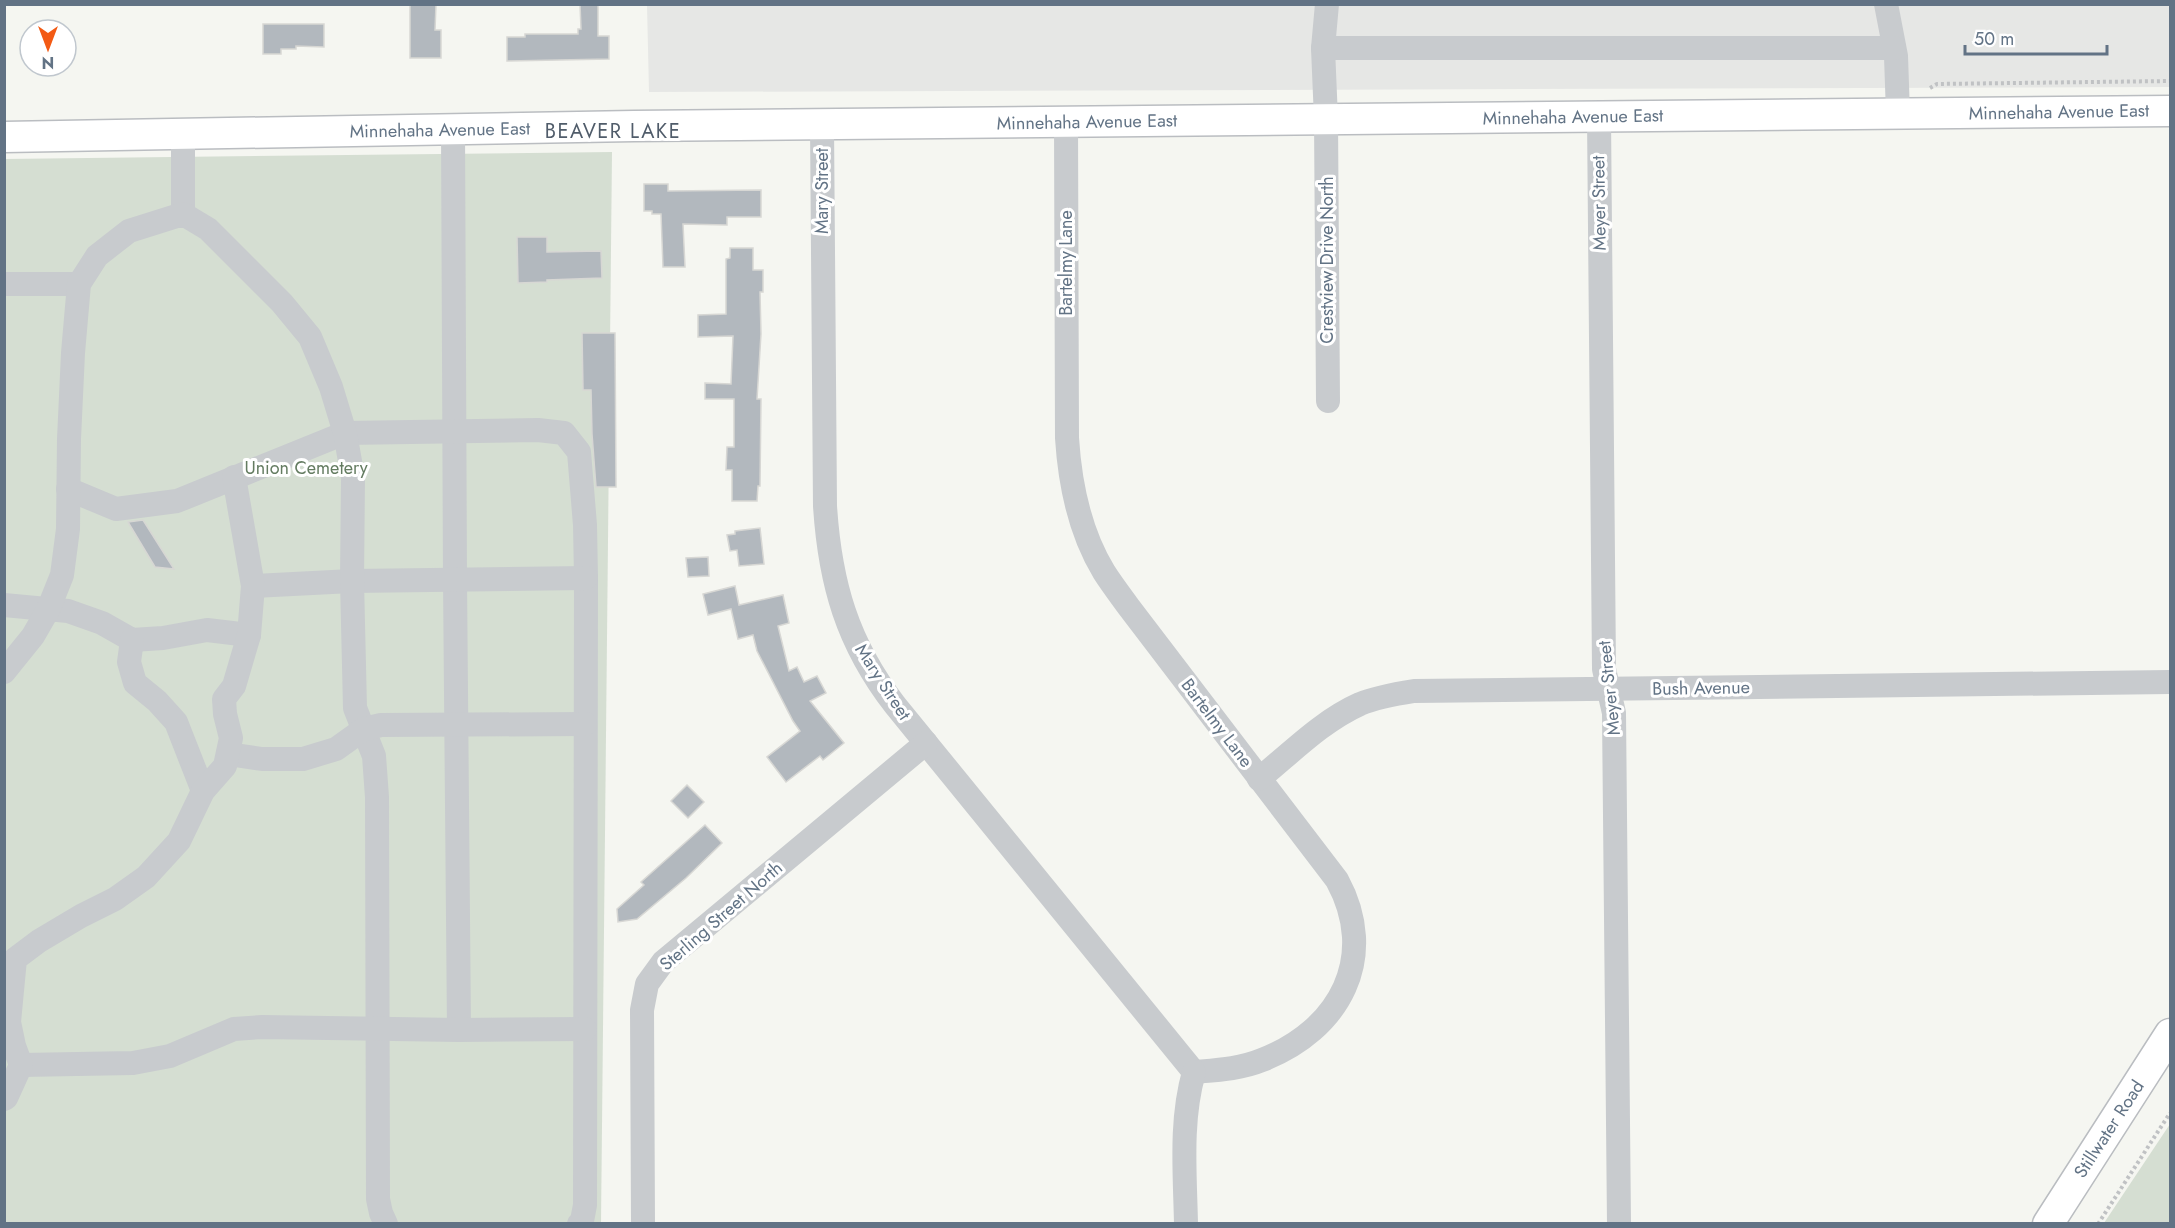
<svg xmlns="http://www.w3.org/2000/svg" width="2175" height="1228" font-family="Jost,sans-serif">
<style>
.built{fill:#e6e7e5}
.green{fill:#d5ded2}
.building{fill:#b2b8be;stroke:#d7d7d4;stroke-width:1.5}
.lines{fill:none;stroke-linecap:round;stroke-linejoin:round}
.major-casing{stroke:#babdc1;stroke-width:33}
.path{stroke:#c0c2c4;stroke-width:4;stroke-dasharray:3 3;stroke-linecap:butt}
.minor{stroke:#c8cbce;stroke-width:24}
.major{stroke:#fff;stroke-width:30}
.labels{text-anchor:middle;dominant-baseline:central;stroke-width:6;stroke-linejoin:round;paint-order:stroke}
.street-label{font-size:18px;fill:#627385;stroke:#fff}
.park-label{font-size:18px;fill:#647c61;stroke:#fff}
.neighbourhood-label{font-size:20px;letter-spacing:1.5px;fill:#505c6a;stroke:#fff}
</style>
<rect width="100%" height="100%" fill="#f5f6f1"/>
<polygon class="built" points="647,5 2170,5 2170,87 649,92"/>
<g class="green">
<polygon points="612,152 601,1223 5,1223 4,159"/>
<polygon points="2170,1124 2170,1223 2104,1223"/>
</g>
<g class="building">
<polygon points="410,4 436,4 435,30 441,30 441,58 410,58"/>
<polygon points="580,4 598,4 598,36 609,36 609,59 507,61 507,37 525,37 525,34 578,34 578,29 581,29"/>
<polygon points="263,24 324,24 324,47 296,46 296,49 281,49 281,54 263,54"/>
<polygon points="644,184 668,184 668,191 761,190 761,217 727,217 727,225 683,224 685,267 663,267 661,214 652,214 652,211 644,211"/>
<polygon points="517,237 547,237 547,252 601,251 602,278 547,280 547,282 518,283"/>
<polygon points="730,248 753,248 753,270 763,270 763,292 760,292 761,334 757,399 761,399 760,486 758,486 757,501 732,501 732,470 726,470 727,447 734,447 734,399 705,399 705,383 731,384 733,336 698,337 698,315 726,314 726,259 730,258"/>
<polygon points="582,333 615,333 616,487 596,487 592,434 591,390 583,390"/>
<polygon points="143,520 174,569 155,567 128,522"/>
<polygon points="760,528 764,564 739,566 737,550 730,551 727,535 735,534 735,531"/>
<polygon points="708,557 709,576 688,577 686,558"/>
<polygon points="735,586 739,605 783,595 789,623 778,626 789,671 797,667 804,682 817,676 826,693 810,701 844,743 823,760 820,756 786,782 767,757 800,731 793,721 757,651 753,635 738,639 731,609 708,615 703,594"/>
<polygon points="687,785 704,802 688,818 671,801"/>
<polygon points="705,825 722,843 686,878 637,919 618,922 617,909 644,885 641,882"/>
</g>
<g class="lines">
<g class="major-casing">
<g id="major">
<polyline points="4,137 634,126 2170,111"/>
<polyline points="2048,1224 2170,1034"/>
</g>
</g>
<g class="path">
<polyline points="1930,88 1937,84 2170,81"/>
<polyline points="2098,1224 2170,1113"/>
</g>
<g class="minor">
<polyline points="1327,4 1323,48 1326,119 1328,401"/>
<polyline points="1886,4 1896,56 1898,114"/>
<polyline points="1323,48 1894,48"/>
<polyline points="1599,117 1604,669 1614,713 1619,1224"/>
<path d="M 1066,122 L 1067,438 C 1070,485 1079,531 1104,572 C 1111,583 1120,595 1128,606 L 1337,880 C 1379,957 1340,1030 1262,1060 C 1240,1069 1217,1070 1194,1072"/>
<path d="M 822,124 L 825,506 C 830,583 847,643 895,705 L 1194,1072"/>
<polyline points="453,129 455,579 459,1030"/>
<polyline points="183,134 183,214"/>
<polyline points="4,284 79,284"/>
<polyline points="68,489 116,509 177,501 345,433 538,430 564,433 579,452 585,525 586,578 585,1205 582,1221 579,1224"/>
<polyline points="253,586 352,581 586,578"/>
<polyline points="4,605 68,611 102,623 132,640 163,638 207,630 249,635"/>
<polyline points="132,640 129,662 135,683 157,701 176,722 203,791"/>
<polyline points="4,672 33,636 48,610 62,575 68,529 69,439 73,353 79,284 97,256 129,231 183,214 208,229 282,303 310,337 331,387 345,433 353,478 352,581 355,708 374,756 377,797 378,1199 381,1213 386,1224"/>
<polyline points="228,754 262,759 303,759 336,749 364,729 381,725 585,724"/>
<path d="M 1259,779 C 1291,753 1322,721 1360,704 C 1377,697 1395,694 1414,691 L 2170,682"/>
<polyline points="21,1065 133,1063 170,1056 234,1029 262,1027 459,1030 585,1029"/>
<polyline points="4,1099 6,1098 21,1065 14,1046 9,1022 15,959 39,941 81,916 115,899 146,877 179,841 203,791 225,766 231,738 225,714 224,699 234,686 249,635 253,586 234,477"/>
<polyline points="643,1224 642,1010 647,984 663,962 926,743"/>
<path d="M 1186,1224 C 1185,1173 1180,1121 1194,1072"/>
</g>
<use href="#major" class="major"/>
</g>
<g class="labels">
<g class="street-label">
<text transform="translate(2059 112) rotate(-1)">Minnehaha Avenue East</text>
<text transform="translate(1573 117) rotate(-1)">Minnehaha Avenue East</text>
<text transform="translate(1087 122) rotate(-1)">Minnehaha Avenue East</text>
<text transform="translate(440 130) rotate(-1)">Minnehaha Avenue East</text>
<text transform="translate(822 191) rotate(-90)">Mary Street</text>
<text transform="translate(1599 203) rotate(-91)">Meyer Street</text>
<text transform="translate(1327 260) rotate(-90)">Crestview Drive North</text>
<text transform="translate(1066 263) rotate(-90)">Bartelmy Lane</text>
<text transform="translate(883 682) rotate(57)">Mary Street</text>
<text transform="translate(1609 688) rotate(-96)">Meyer Street</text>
<text transform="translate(1701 688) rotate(-1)">Bush Avenue</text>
<text transform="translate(1217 723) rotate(53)">Bartelmy Lane</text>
<text transform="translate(721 916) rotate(-41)">Sterling Street North</text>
<text transform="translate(2109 1129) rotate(-57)">Stillwater Road</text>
</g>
<g class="park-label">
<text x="306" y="468">Union Cemetery</text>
</g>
<g class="neighbourhood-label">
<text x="613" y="131">BEAVER LAKE</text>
</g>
</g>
<rect width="2175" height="1228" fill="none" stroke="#627385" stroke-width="12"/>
<g transform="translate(48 48) rotate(180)"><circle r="28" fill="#ffffff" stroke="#c0c7ce" stroke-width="1.5"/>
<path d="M0-4.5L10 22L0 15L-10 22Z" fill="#f35a14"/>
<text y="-9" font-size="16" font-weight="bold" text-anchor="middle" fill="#627385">N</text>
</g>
<path d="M1965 45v9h142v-9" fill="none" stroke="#627385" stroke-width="3"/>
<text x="1974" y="45" font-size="18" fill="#627385" stroke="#ffffff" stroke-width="4.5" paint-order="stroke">50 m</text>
</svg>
